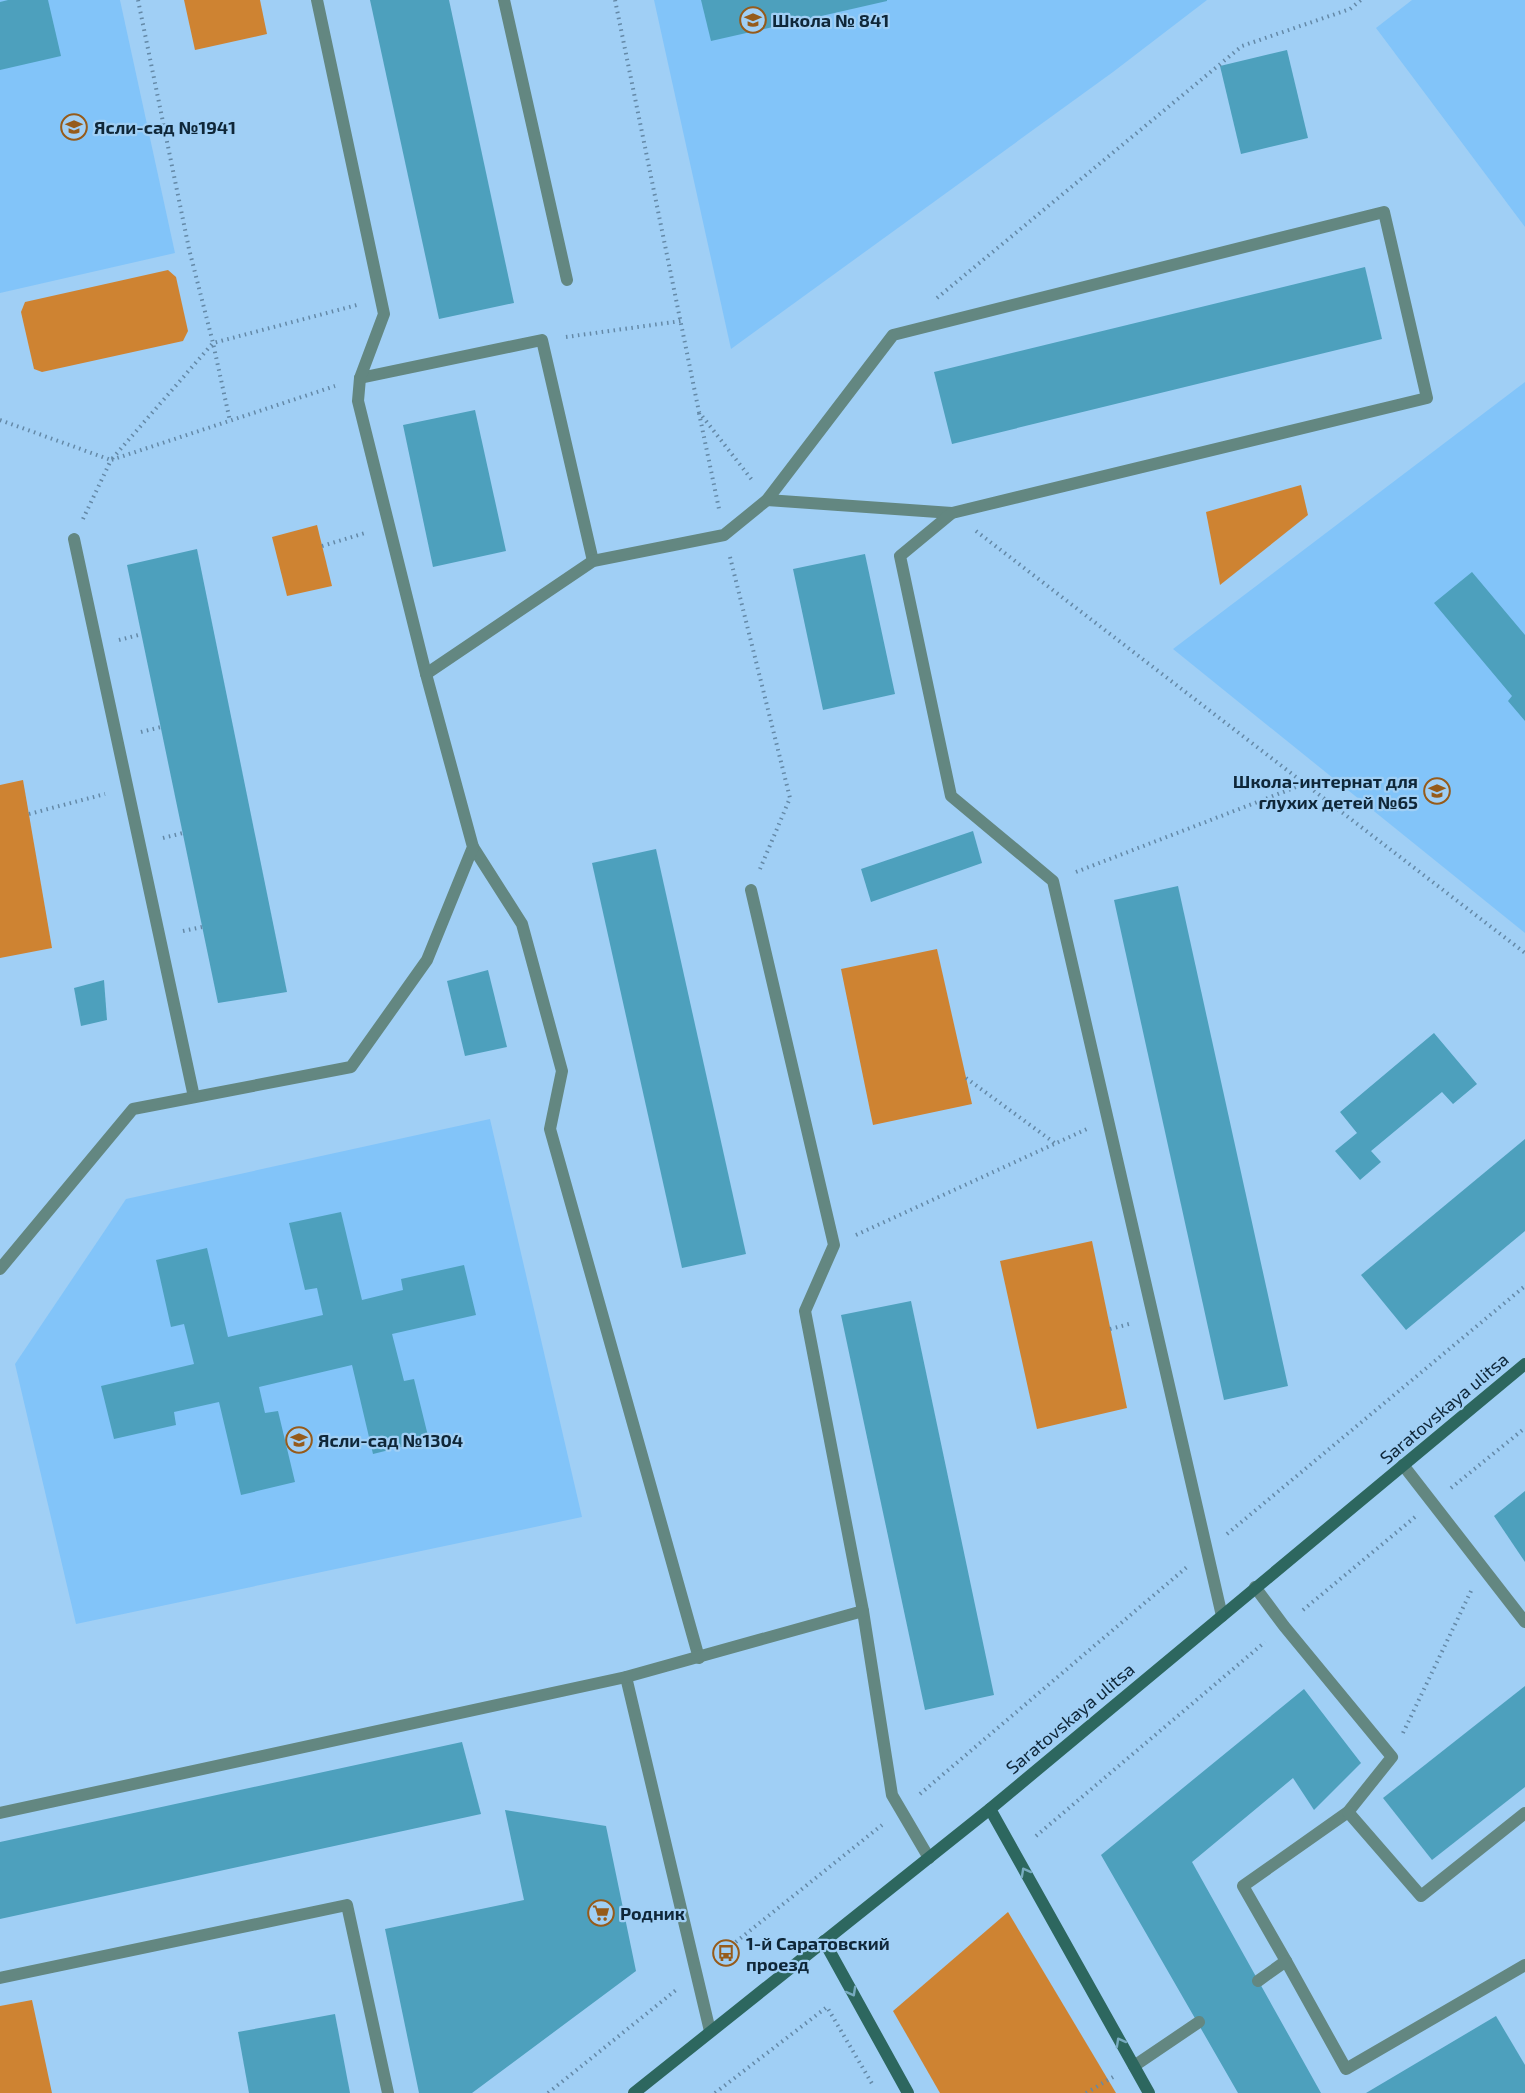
<svg xmlns="http://www.w3.org/2000/svg" width="1525" height="2093" font-family="'Exo 2',sans-serif">
<style>
.built{fill:#82c4f9}
.green{fill:#ce8332}
.building{fill:#4da0bd}
.lines{fill:none;stroke-linecap:round;stroke-linejoin:round}
.path{stroke:#6489a7;stroke-width:4;stroke-dasharray:1.5 4.5;stroke-linecap:butt}
.lane{stroke:#638781;stroke-width:12}
.secondary{stroke:#2d675f;stroke-width:12}
.oneway{stroke:#78abc0}
.labels{text-anchor:middle;dominant-baseline:central;stroke-width:4.5;stroke-linejoin:round;paint-order:stroke}
.poi-label{font-size:18px;font-weight:bold;fill:#0f2739;stroke:#a0cff5;text-anchor:start}
.street-label{font-size:18px;fill:#0f2739;stroke:#a0cff5}
</style>
<rect width="100%" height="100%" fill="#a0cff5"/>
<g class="built">
<polygon points="0,0 120,0 175,253 0,293"/>
<polygon points="654,0 1207,0 1113,72 731,349"/>
<polygon points="1412,0 1525,0 1525,227 1376,28"/>
<polygon points="1525,382 1525,933 1173,649"/>
<polygon points="490,1119 582,1517 76,1624 15,1364 126,1199"/>
</g>
<g class="green">
<polygon points="184,0 260,0 267,34 195,50"/>
<polygon points="168,270 176,277 188,331 183,341 42,372 34,369 21,312 25,302"/>
<polygon points="1301,485 1308,515 1220,585 1206,512"/>
<polygon points="317,525 332,586 287,596 272,537"/>
<polygon points="23,780 52,948 0,958 0,785"/>
<polygon points="937,949 972,1104 873,1125 841,969"/>
<polygon points="1092,1241 1127,1408 1037,1429 1000,1261"/>
<polygon points="1008,1912 1116,2093 940,2093 893,2011"/>
<polygon points="32,2000 52,2093 0,2093 0,2006"/>
</g>
<g class="building">
<polygon points="8,0 48,0 61,56 0,70 0,2"/>
<polygon points="370,0 449,0 514,303 439,319"/>
<polygon points="701,0 887,0 887,1 711,41"/>
<polygon points="1287,50 1308,138 1241,154 1220,66"/>
<polygon points="1365,267 1382,339 952,444 934,372"/>
<polygon points="475,410 506,551 433,567 403,425"/>
<polygon points="197,549 287,992 218,1003 127,565"/>
<polygon points="865,554 895,694 823,710 793,569"/>
<polygon points="1472,572 1525,635 1525,721 1508,701 1512,696 1434,603"/>
<polygon points="973,831 982,863 871,902 861,869"/>
<polygon points="656,849 746,1254 682,1268 592,863"/>
<polygon points="1178,886 1288,1386 1224,1400 1114,900"/>
<polygon points="488,970 507,1047 465,1056 447,981"/>
<polygon points="104,980 107,1020 81,1026 74,988"/>
<polygon points="1434,1033 1477,1084 1453,1104 1442,1092 1371,1151 1381,1162 1360,1180 1335,1151 1357,1133 1340,1112"/>
<polygon points="1525,1139 1525,1231 1406,1330 1361,1275"/>
<polygon points="341,1212 362,1300 403,1290 401,1279 464,1265 476,1315 392,1334 404,1381 414,1379 429,1440 373,1454 352,1365 259,1387 265,1413 278,1411 295,1482 241,1495 219,1402 174,1412 176,1425 114,1439 101,1386 194,1364 184,1324 171,1327 156,1260 207,1248 228,1337 323,1315 317,1288 305,1290 289,1223"/>
<polygon points="911,1301 994,1695 925,1710 841,1315"/>
<polygon points="1525,1491 1525,1562 1494,1516"/>
<polygon points="1525,1686 1525,1787 1432,1860 1383,1798"/>
<polygon points="1304,1689 1361,1763 1314,1810 1293,1778 1192,1862 1321,2093 1238,2093 1101,1855"/>
<polygon points="462,1742 481,1814 0,1919 0,1842"/>
<polygon points="505,1810 606,1826 636,1971 472,2093 419,2093 385,1929 524,1900"/>
<polygon points="335,2014 350,2093 249,2093 238,2032"/>
<polygon points="1496,2016 1525,2065 1525,2093 1366,2093"/>
</g>
<g class="lines">
<g class="path">
<polyline points="138,0 189,249 213,343 230,421"/>
<polyline points="615,0 699,412 752,480"/>
<polyline points="937,298 1242,46 1350,9 1361,0"/>
<polyline points="566,337 681,321"/>
<polyline points="699,413 719,509"/>
<polyline points="0,420 111,460 213,343 357,305"/>
<polyline points="83,519 111,460 335,386"/>
<polyline points="976,531 1525,953"/>
<polyline points="322,546 365,533"/>
<polyline points="730,557 790,798 760,869"/>
<polyline points="119,640 142,634"/>
<polyline points="141,732 161,727"/>
<polyline points="29,814 105,794"/>
<polyline points="163,838 183,833"/>
<polyline points="1076,872 1304,784"/>
<polyline points="183,931 202,927"/>
<polyline points="966,1078 1056,1144"/>
<polyline points="856,1235 1087,1129"/>
<polyline points="1110,1329 1129,1324"/>
<polyline points="1451,1488 1525,1428"/>
<polyline points="1227,1534 1525,1286"/>
<polyline points="1303,1610 1415,1517"/>
<polyline points="1403,1733 1471,1591"/>
<polyline points="920,1794 1187,1567"/>
<polyline points="1036,1836 1265,1642"/>
<polyline points="717,1957 882,1825"/>
<polyline points="548,2093 676,1990"/>
<polyline points="715,2093 827,2007 874,2087"/>
<polyline points="1086,2093 1113,2077"/>
</g>
<g class="lane">
<polyline points="504,0 567,280"/>
<polyline points="360,378 542,340 593,561"/>
<polyline points="767,500 952,513"/>
<polyline points="74,539 194,1097"/>
<polyline points="426,674 593,561 724,535 767,500 893,335 1384,212 1427,398 952,513 900,556 951,796 1053,881 1222,1616"/>
<polyline points="473,847 522,924 562,1071 550,1129 699,1658"/>
<polyline points="751,890 834,1245 805,1311 863,1611 892,1795 929,1858"/>
<polyline points="0,1269 133,1109 351,1067 427,960 473,847 426,674 358,401 360,378 384,314 317,0"/>
<polyline points="1403,1465 1525,1622"/>
<polyline points="1255,1587 1284,1626 1392,1757 1348,1812 1243,1886 1286,1961"/>
<polyline points="626,1677 710,2031"/>
<polyline points="1348,1812 1421,1896 1525,1813"/>
<polyline points="0,1813 626,1677 863,1611"/>
<polyline points="0,1978 347,1905 388,2093"/>
<polyline points="1258,1981 1286,1961 1346,2069 1525,1965"/>
<polyline points="1134,2066 1199,2022"/>
</g>
<g class="secondary">
<polyline points="990,1809 1149,2093"/>
<polyline points="824,1941 908,2093"/>
<polyline points="634,2093 990,1809 1525,1364"/>
</g>
</g>
<defs><path id="oneway-chevron" d="M-2-3.5L2.5 0L-2 3.5" fill="none" stroke-width="1.6" stroke-linecap="round" stroke-linejoin="round" transform="scale(1.5)"/></defs>
<g class="oneway">
<use href="#oneway-chevron" transform="translate(1025 1872) rotate(-119)"/>
<use href="#oneway-chevron" transform="translate(852 1992) rotate(61)"/>
<use href="#oneway-chevron" transform="translate(1120 2042) rotate(-119)"/>
</g>
<defs>
<g id="school-ring" transform="scale(1.35)"><circle r="9.5" fill="#a0cff5" stroke="#965b1a" stroke-width="1.5"/><path d="M0-5L7-2L0 1L-7-2ZM-4 1L0 2.5L4 1V4Q0 6-4 4Z" fill="#965b1a"/></g>
<g id="supermarket-ring" transform="scale(1.35)"><circle r="9.5" fill="#a0cff5" stroke="#965b1a" stroke-width="1.5"/><path d="M-6-5.5h2.5l.6 2H6L4.5 2H-2.5L-4.4-4H-6ZM-1.5 3.2a1.3 1.3 0 1 0 .1 0ZM3 3.2a1.3 1.3 0 1 0 .1 0Z" fill="#965b1a"/></g>
<g id="bus-ring" transform="scale(1.35)"><circle r="9.5" fill="#a0cff5" stroke="#965b1a" stroke-width="1.5"/><path d="M-5-6H5V4H4V6H2V4H-2V6H-4V4H-5ZM-3.5-4V0h7V-4ZM-3.5 1.2v1.5H-2V1.2ZM2 1.2v1.5H3.5V1.2Z" fill="#965b1a"/></g>
</defs>
<g fill-rule="evenodd">
<use href="#school-ring" x="753" y="20"/>
<use href="#school-ring" x="74" y="127"/>
<use href="#school-ring" x="1437" y="791"/>
<use href="#school-ring" x="299" y="1440"/>
<use href="#supermarket-ring" x="601" y="1913"/>
<use href="#bus-ring" x="726" y="1953"/>
</g>
<g class="labels">
<g class="poi-label">
<text x="772" y="20">Школа № 841</text>
<text x="94" y="127">Ясли-сад №1941</text>
<text x="1418" y="781" text-anchor="end">Школа-интернат для<tspan x="1418" dy="21">глухих детей №65</tspan></text>
<text x="318" y="1440">Ясли-сад №1304</text>
<text x="620" y="1913">Родник</text>
<text x="746" y="1943">1-й Саратовский<tspan x="746" dy="21">проезд</tspan></text>
</g>
<g class="street-label">
<text transform="translate(1444 1408) rotate(-40)">Saratovskaya ulitsa</text>
<text transform="translate(1070 1718) rotate(-40)">Saratovskaya ulitsa</text>
</g>
</g>
</svg>
